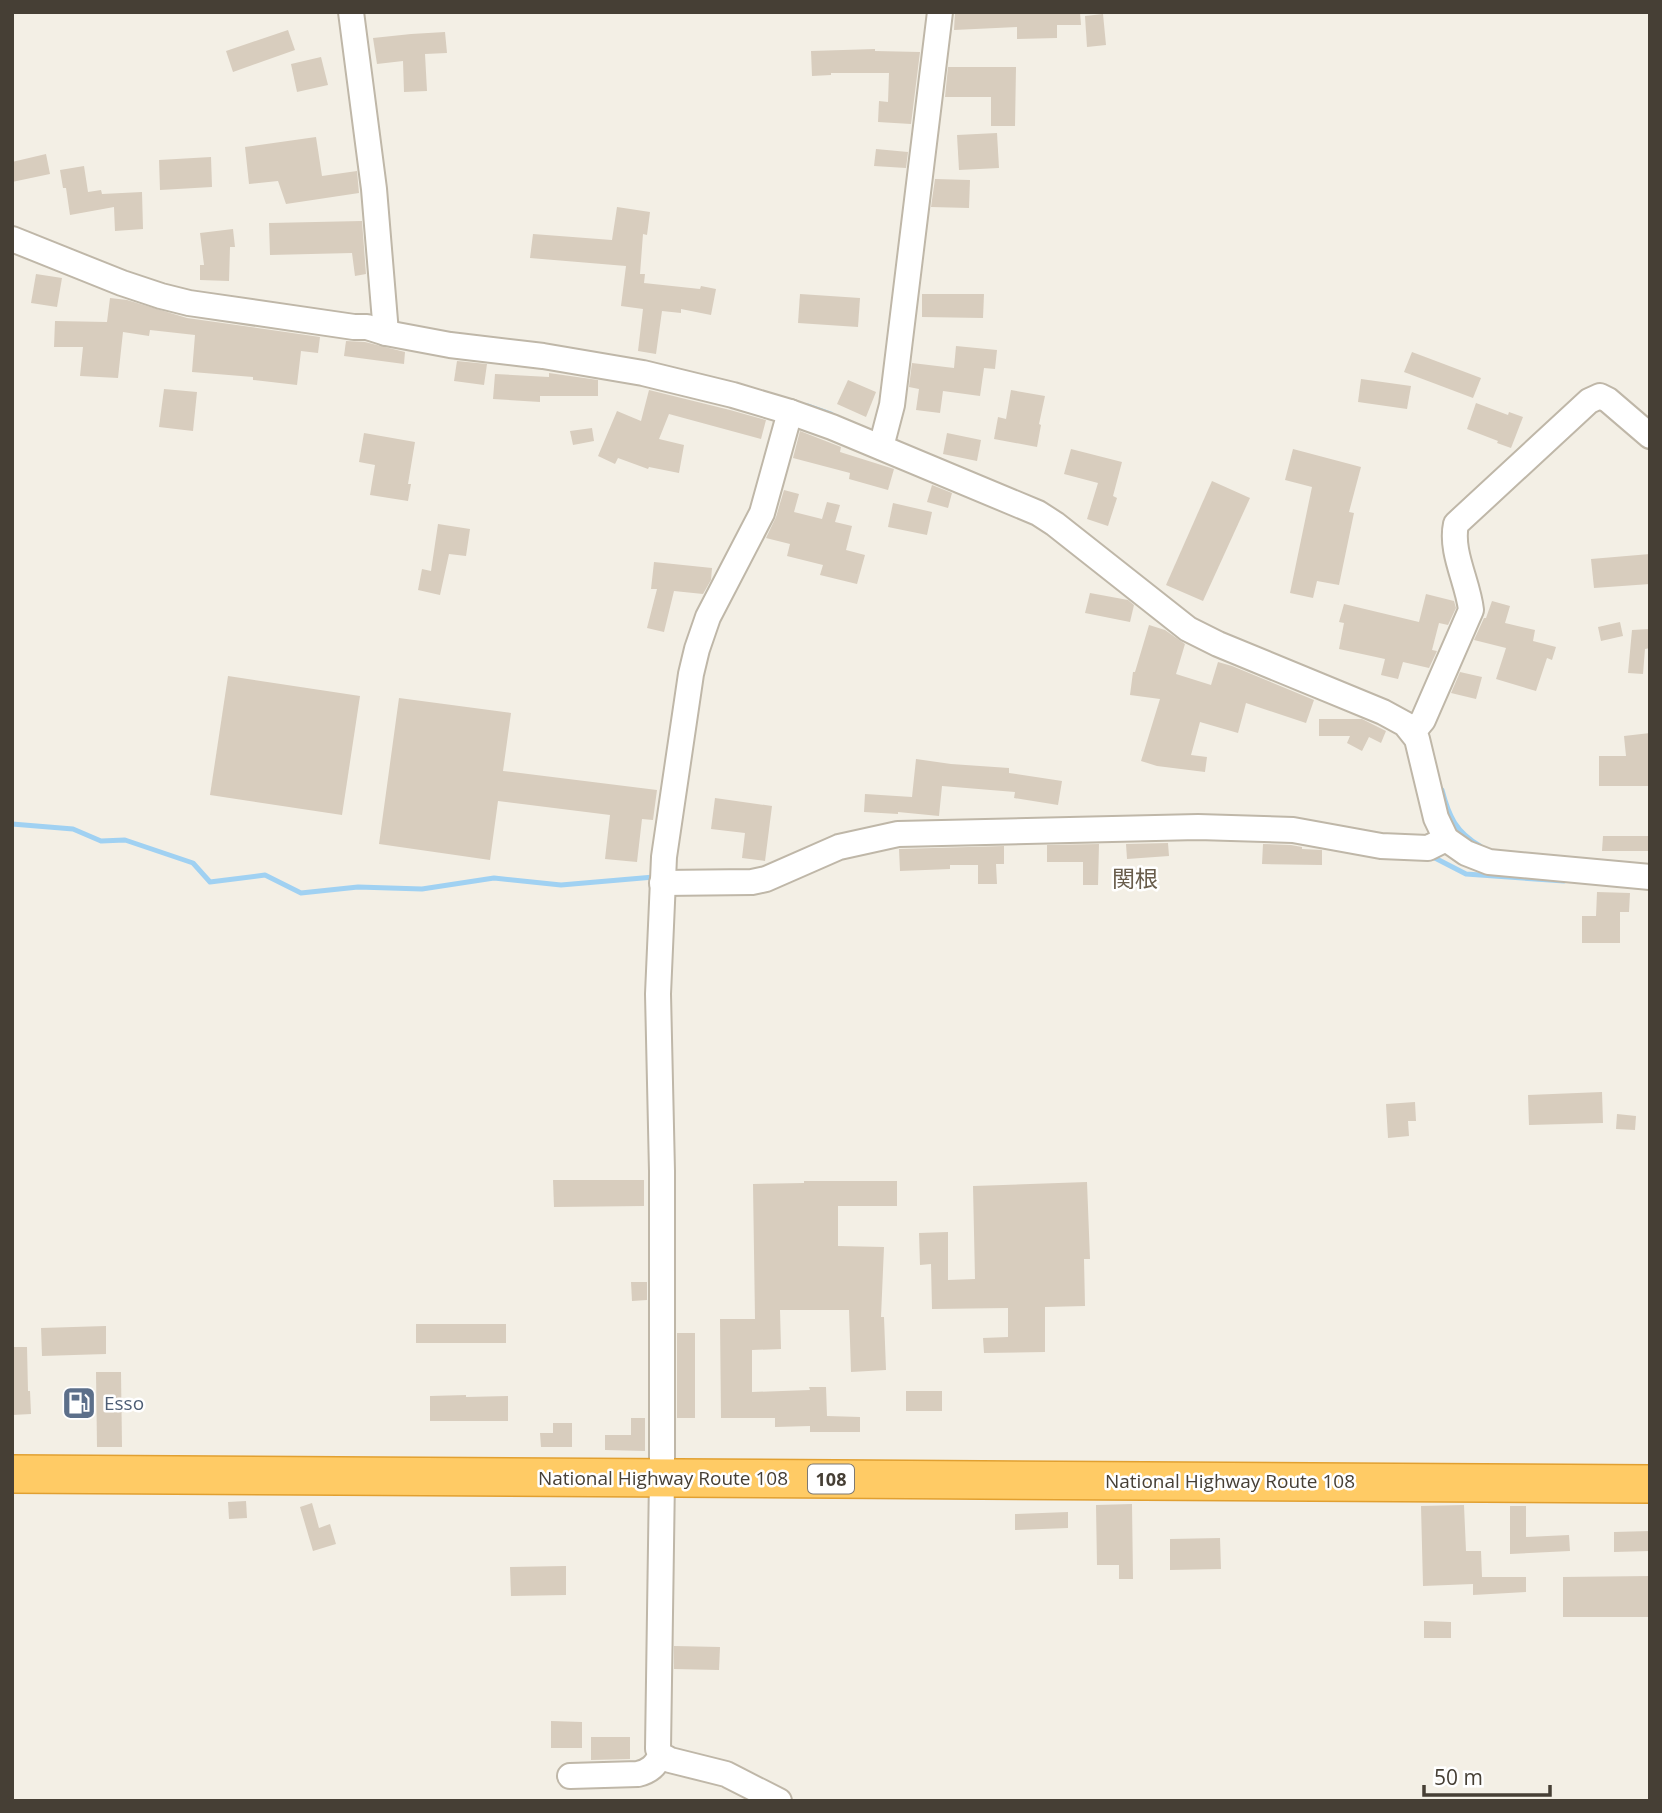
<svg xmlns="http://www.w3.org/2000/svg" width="1662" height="1813" font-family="'Open Sans','Noto Sans JP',sans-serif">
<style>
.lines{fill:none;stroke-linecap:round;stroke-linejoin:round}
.stream{stroke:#a0d1f2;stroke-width:5}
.building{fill:#d8cdbe}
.minor-casing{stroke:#bfb7a8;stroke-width:28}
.highway-casing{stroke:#e1a031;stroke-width:40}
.minor{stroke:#fff;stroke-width:24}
.highway{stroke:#ffcb65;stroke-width:37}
.labels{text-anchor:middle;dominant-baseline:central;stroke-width:5;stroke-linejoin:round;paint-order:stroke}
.shield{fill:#fff;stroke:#7e7972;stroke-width:2}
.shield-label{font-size:18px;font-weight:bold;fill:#463f35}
.service-label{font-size:19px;fill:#4e5e75;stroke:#fff;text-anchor:start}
.street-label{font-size:19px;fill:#463f35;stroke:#fff}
.quarter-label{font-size:23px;fill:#695d4c;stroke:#fff}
</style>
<rect width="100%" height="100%" fill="#f3efe5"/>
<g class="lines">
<g class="stream">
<polyline points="808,406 831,414"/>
<path d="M 1442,790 C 1449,817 1456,832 1480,846"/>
<polyline points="12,824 73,829 101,841 125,840 193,863 210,882 265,875 301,893 358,887 422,889 494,878 561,885 654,877"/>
<polyline points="1431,856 1466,874 1564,881"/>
</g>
</g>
<g class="building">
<polygon points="955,12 1080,12 1081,25 1057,25 1057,38 1017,39 1017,27 954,30"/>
<polygon points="1103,14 1106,45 1087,47 1085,16"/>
<polygon points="288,30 295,50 233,72 226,51"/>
<polygon points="445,32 447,53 425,54 427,91 404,92 403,61 377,64 373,38 411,34"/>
<polygon points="875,49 875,51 920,52 911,124 878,122 879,101 888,102 889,73 831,73 831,75 812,76 811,51"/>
<polygon points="321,57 328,85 297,92 291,64"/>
<polygon points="948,67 1016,67 1015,126 991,126 991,97 945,97"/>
<polygon points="997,133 999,168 959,170 957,135"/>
<polygon points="316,137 322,176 357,171 359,193 286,204 278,181 249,184 245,147"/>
<polygon points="876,149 908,152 906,168 874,166"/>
<polygon points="46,154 50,174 12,182 12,162"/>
<polygon points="211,157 212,187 160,190 159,160"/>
<polygon points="84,166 88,192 101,190 102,194 142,192 143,229 115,231 114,207 70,215 66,188 63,188 60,170"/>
<polygon points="935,179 970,180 969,208 931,207"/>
<polygon points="617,207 650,212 647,235 643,234 640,274 645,274 644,283 700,289 701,286 716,289 711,315 681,309 681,313 662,311 656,354 638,351 643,309 621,306 626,266 530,258 533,234 612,240"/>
<polygon points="362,221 366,274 355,276 352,253 270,255 269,223"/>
<polygon points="233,229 235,247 230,247 229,281 200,280 200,265 204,265 200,233"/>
<polygon points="36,274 62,278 57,307 31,303"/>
<polygon points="800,294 860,298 858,327 798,323"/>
<polygon points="922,294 984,294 983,318 922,317"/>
<polygon points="110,298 127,300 187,318 320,337 318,353 301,351 297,385 253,380 253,377 192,372 195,335 150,330 149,336 123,332 118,378 80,376 83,347 54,347 55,321 107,322"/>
<polygon points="346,341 365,342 405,352 404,364 344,356"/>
<polygon points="956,346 997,350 995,369 984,368 980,396 943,391 940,413 916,410 919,389 909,387 912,363 954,368"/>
<polygon points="1412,352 1481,378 1473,398 1404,372"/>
<polygon points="457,361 487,364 484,385 454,381"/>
<polygon points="549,373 598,380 598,396 540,396 540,402 493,399 495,374 549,377"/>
<polygon points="1361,379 1411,386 1407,409 1358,402"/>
<polygon points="848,380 876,392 866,417 837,404"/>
<polygon points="164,389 197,392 193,431 159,427"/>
<polygon points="649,390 730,410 766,420 761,439 669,414 659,439 684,445 679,473 649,467 648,469 618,458 615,464 598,456 617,411 641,421"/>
<polygon points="1011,390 1045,396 1039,424 1041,425 1037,447 994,439 998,417 1006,419"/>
<polygon points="1476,403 1508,415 1509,412 1523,417 1511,448 1497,443 1498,441 1467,429"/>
<polygon points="592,428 594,441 573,445 570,431"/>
<polygon points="800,431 841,447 840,452 894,469 888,490 849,479 850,473 793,458"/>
<polygon points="364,433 415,442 408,484 411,484 408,501 370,495 375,465 359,462"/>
<polygon points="947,433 981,440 977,461 943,454"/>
<polygon points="1071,449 1122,462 1113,496 1117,498 1108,526 1087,519 1098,483 1064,474"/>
<polygon points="1293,449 1361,467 1349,512 1354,513 1339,585 1317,581 1313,598 1290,593 1312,487 1285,480"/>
<polygon points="1212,481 1250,498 1203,601 1166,585"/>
<polygon points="932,485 952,493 948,508 927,502"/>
<polygon points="784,490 799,494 794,512 822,519 827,502 840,505 835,522 852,526 846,550 865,555 857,584 820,575 823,565 787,556 790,544 766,538 776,517"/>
<polygon points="893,503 932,512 927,535 888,527"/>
<polygon points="438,524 470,529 466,556 449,554 440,595 418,590 422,569 431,571"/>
<polygon points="1650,554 1650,584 1594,588 1591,559"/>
<polygon points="654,562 712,568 711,580 703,594 674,591 664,632 647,628 657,589 651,589"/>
<polygon points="1090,593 1128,600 1134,605 1130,622 1085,613"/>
<polygon points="1426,594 1454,601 1456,608 1448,625 1439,623 1432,650 1437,651 1429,668 1403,662 1398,679 1381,675 1385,659 1339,649 1344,623 1339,622 1344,604 1419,622"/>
<polygon points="1492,601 1510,606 1505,623 1535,630 1533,641 1556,647 1552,660 1547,658 1536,691 1496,679 1506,648 1474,640 1484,618 1486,618"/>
<polygon points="1620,622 1623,636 1601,641 1598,627"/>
<polygon points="1149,625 1165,630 1185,644 1176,674 1211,685 1218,662 1232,666 1314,700 1306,723 1246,703 1238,733 1200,722 1191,755 1207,757 1205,772 1157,766 1141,761 1160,699 1130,695 1133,672 1135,672"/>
<polygon points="1650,629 1650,648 1645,649 1643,674 1628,673 1632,630"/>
<polygon points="1460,672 1482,677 1476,699 1451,693"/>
<polygon points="228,676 360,696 342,815 210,795"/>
<polygon points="399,698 511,713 503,771 657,790 653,820 642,819 637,862 605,859 610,815 498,801 490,860 379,844"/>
<polygon points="1319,719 1362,719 1386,731 1381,743 1369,737 1362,751 1347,743 1350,736 1319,736"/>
<polygon points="1650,733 1650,786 1599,786 1599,756 1626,756 1624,736"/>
<polygon points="916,759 951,764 1009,768 1009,773 1062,781 1058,805 1014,798 1015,792 942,786 939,816 898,812 898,814 864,812 865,794 912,797"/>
<polygon points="715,798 772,806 765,861 742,858 745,833 711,829"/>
<polygon points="1603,836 1650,836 1650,851 1602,851"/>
<polygon points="1168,843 1169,856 1127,859 1126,844"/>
<polygon points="1099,844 1098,885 1083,885 1083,862 1047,862 1047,845"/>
<polygon points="1263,844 1291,845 1302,847 1302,849 1322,850 1322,865 1262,864"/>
<polygon points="1004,846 1004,864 996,864 997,884 978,884 978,865 950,865 950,869 900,871 899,849"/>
<polygon points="1597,892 1630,893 1629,912 1620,912 1620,943 1582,943 1582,916 1596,916"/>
<polygon points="1602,1092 1603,1123 1529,1125 1528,1095"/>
<polygon points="1415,1102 1416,1121 1408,1121 1409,1136 1388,1138 1386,1104"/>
<polygon points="1617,1114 1636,1116 1635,1130 1616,1129"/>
<polygon points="553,1180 644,1180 644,1206 554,1207"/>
<polygon points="804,1181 897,1181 897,1206 838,1206 838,1246 884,1247 881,1317 884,1317 886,1370 851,1372 849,1310 780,1310 781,1349 752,1350 752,1392 810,1390 809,1387 826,1387 827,1416 860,1417 860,1432 810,1432 810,1426 775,1427 775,1418 721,1418 720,1319 755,1319 753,1184 804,1183"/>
<polygon points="1087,1182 1090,1259 1084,1259 1085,1306 1045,1307 1045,1352 984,1353 983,1338 1008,1337 1008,1308 932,1309 931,1264 920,1265 919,1233 948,1232 948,1280 975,1279 973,1186"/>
<polygon points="631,1282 647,1282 647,1300 632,1301"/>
<rect x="416" y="1324" width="90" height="19"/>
<polygon points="106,1326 106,1354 42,1356 41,1328"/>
<rect x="677" y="1333" width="18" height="85"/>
<polygon points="12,1347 27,1347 28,1391 30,1391 31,1414 12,1415"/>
<polygon points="96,1372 121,1372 122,1447 97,1447"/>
<rect x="906" y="1391" width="36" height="20"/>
<polygon points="466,1395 466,1397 508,1396 508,1421 430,1421 430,1396"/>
<polygon points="631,1418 645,1418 645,1451 605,1450 605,1435 631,1435"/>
<polygon points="553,1423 572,1423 572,1447 541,1447 540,1433 553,1433"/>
<polygon points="246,1501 247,1518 229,1519 228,1502"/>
<polygon points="312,1503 319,1528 330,1524 336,1544 313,1551 300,1507"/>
<polygon points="1132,1504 1133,1579 1119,1579 1119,1565 1097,1565 1096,1505"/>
<polygon points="1464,1505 1466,1551 1481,1551 1482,1577 1526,1577 1526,1592 1473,1595 1473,1584 1423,1586 1421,1506"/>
<polygon points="1510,1506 1526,1506 1526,1537 1569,1535 1570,1551 1510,1554"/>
<polygon points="1068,1512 1068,1528 1015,1530 1015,1514"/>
<polygon points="1650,1531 1650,1551 1614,1552 1614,1532"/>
<polygon points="1220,1538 1221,1569 1170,1570 1170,1539"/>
<polygon points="566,1566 566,1595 511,1596 510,1567"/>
<polygon points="1650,1576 1650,1617 1563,1617 1563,1577"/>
<polygon points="1424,1621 1451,1622 1451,1638 1424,1638"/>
<polygon points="674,1646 720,1647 719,1670 674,1669"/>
<polygon points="551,1721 582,1722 582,1748 551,1748"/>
<polygon points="591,1737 630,1737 630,1759 591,1760"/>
</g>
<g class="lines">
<g class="minor-casing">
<g id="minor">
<polyline points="351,12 374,189 386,333"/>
<polyline points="12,239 122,283 161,296 189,303 354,327 367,327 386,333 450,345 543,356 643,373 733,395 790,412 832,427 1038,513 1055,524 1188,629 1218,644 1383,712 1405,724 1417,739 1436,818 1446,839 1466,853 1489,862 1650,877"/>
<polyline points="881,447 892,405 940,12"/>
<path d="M 1413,732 L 1423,720 L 1471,610 C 1468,582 1450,552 1456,524 L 1589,401 L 1600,396 L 1608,400 L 1650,436"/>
<polyline points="662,883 752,882 766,879 839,847 898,834 1198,827 1293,830 1381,846 1428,848 1446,839"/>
<path d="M 570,1776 L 638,1774 C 650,1771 655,1766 661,1755"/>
<polyline points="779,1801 726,1774 670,1760 661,1755 658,1749 662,1478 662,1171 658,994 664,857 691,674 697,649 708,617 762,513 790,412"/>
</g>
</g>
<g class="highway-casing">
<polyline id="highway" points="12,1474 1650,1484"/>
</g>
<use href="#minor" class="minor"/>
<use href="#highway" class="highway"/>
</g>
<defs>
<g id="fuel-square" transform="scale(1.75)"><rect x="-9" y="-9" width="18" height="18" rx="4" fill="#5c6f8a" stroke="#fff"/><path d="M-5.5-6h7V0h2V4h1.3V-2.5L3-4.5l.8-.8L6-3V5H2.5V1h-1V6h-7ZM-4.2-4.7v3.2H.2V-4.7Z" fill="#fff"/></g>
</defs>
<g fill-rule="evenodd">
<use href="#fuel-square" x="79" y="1403"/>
</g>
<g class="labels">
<rect class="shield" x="808" y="1464.5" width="46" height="29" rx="5"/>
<g class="shield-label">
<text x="831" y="1479">108</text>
</g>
<g class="service-label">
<text x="104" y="1403">Esso</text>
</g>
<g class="street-label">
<text x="663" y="1478">National Highway Route 108</text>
<text x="1230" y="1481">National Highway Route 108</text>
</g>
<g class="quarter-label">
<text x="1135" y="878">関根</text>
</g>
</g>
<rect width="1662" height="1813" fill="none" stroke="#463f35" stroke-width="28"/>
<path d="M1424 1785v10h126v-10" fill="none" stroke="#463f35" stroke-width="3.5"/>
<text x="1434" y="1785" font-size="21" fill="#463f35" stroke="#ffffff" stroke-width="5" paint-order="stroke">50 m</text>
</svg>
